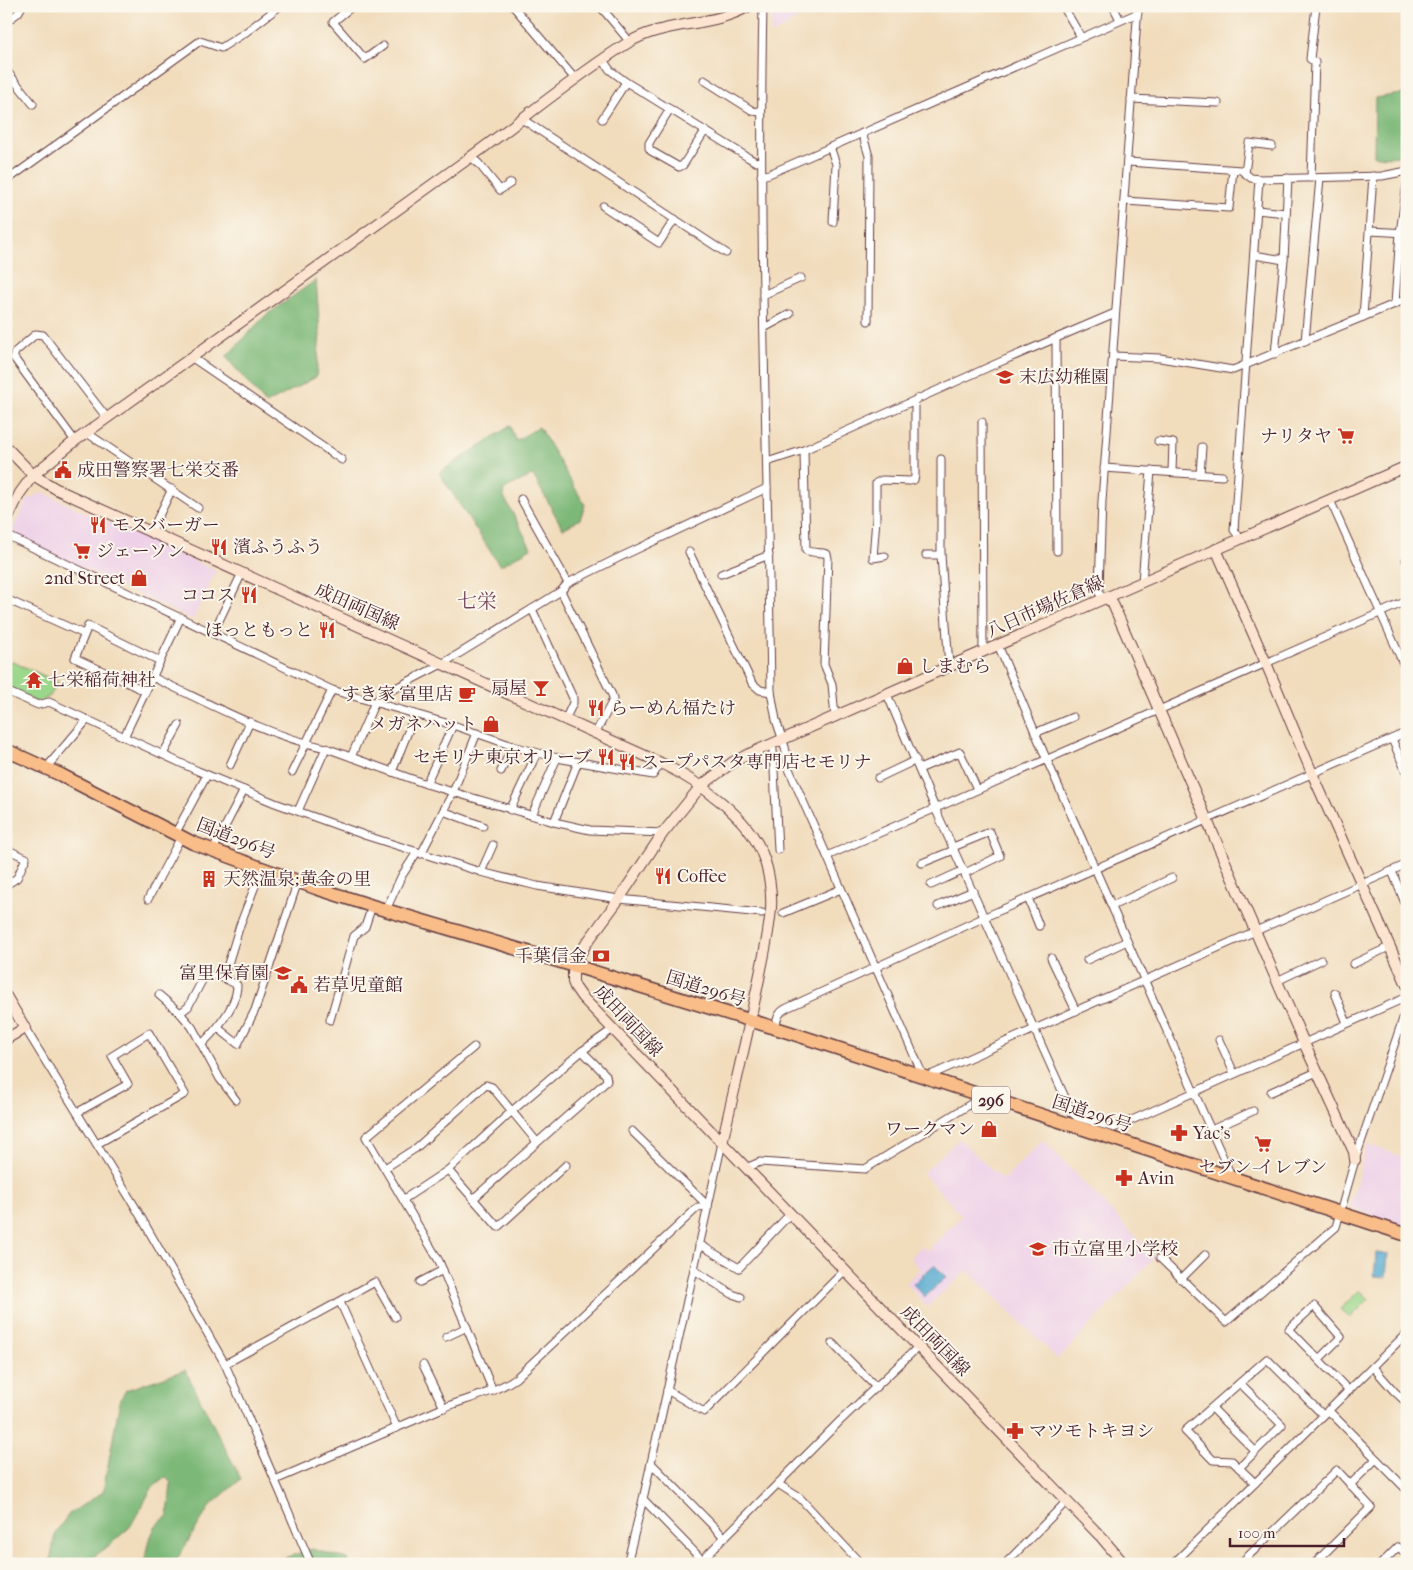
<svg xmlns="http://www.w3.org/2000/svg" width="1413" height="1570" font-family="'IM FELL French Canon','Noto Serif JP',serif">
<style>
.built{fill:#eed0e8}
.green{fill:#9bd78b;stroke:#727b5b}
.forest{fill:#7cb877;stroke:#636c51}
.water{fill:#51a7ce;stroke:#4e637c}
.lines{fill:none;stroke-linecap:round;stroke-linejoin:round}
.street-casing{stroke:#633b41;stroke-width:9}
.secondary-casing{stroke:#633b41;stroke-width:12}
.highway-casing{stroke:#633b41;stroke-width:15}
.street{stroke:#fff;stroke-width:7}
.secondary{stroke:#fce5d0;stroke-width:10}
.highway{stroke:#f8bd89;stroke-width:12}
.labels{text-anchor:middle;dominant-baseline:central;stroke-width:4;stroke-linejoin:round;paint-order:stroke}
.shield{fill:#fbf7ec;stroke:#7f6065;stroke-width:1}
.shield-label{font-size:16px;font-weight:bold;fill:#4a1f2b}
.poi-label{font-size:18px;fill:#4a1f2b;stroke:#fbf7ec;text-anchor:start}
.street-label{font-size:18px;fill:#4a1f2b;stroke:#fbf7ec}
.quarter-label{font-size:20px;fill:#78475b;stroke:#fbf7ec}
</style>
<rect width="100%" height="100%" fill="#fbf7ec"/>
<filter id="ink" filterUnits="userSpaceOnUse"><feTurbulence type="fractalNoise" baseFrequency=".02" numOctaves="2"/><feDisplacementMap in="SourceGraphic" scale="10" xChannelSelector="R" yChannelSelector="G"/><feConvolveMatrix kernelMatrix="1 2 1 2 8 2 1 2 1" color-interpolation-filters="sRGB"/></filter>
<filter id="wash" filterUnits="userSpaceOnUse"><feTurbulence type="fractalNoise" baseFrequency=".0096" numOctaves="4" result="noise"/><feDisplacementMap in="SourceGraphic" scale="20" xChannelSelector="R" yChannelSelector="G"/><feGaussianBlur stdDeviation="1.12" result="paint"/><feColorMatrix in="noise" values="0 0 0 0 0 0 0 0 0 0 0 0 0 0 0 0 0 1.4 0 .05"/><feComposite in="paint" operator="in"/></filter>
<g filter="url(#wash)">
<rect width="100%" height="100%" fill="#f1dcbc"/>
<g class="built">
<polygon points="771,6 812,6 801,12 802,16 771,35"/>
<polygon points="41,493 45,493 90,515 117,525 216,571 193,620 10,534 27,500"/>
<polygon points="959,1139 1003,1180 1043,1140 1155,1257 1058,1359 967,1270 927,1307 906,1283 920,1269 910,1258 922,1246 927,1251 962,1216 923,1173"/>
<polygon points="1367,1144 1407,1159 1407,1227 1350,1207"/>
</g>
<g class="green">
<polygon points="6,659 58,682 50,696 39,703 6,688"/>
<polygon points="1360,1290 1369,1299 1350,1318 1340,1309"/>
</g>
<g class="forest">
<path d="M 1407,93 L 1407,154 C 1395,157 1386,158 1374,155 L 1375,98 Z"/>
<polygon points="316,280 320,334 316,377 266,404 226,357 265,316"/>
<polygon points="510,426 516,441 539,427 585,505 580,519 563,529 533,475 504,489 503,495 531,548 500,566 439,473"/>
<polygon points="185,1370 241,1479 210,1506 174,1564 144,1564 148,1543 156,1525 168,1516 171,1483 166,1477 152,1488 130,1527 106,1548 83,1564 50,1564 55,1533 69,1514 103,1492 120,1400 126,1390"/>
<polygon points="312,1549 347,1559 348,1564 265,1564"/>
</g>
<g class="water">
<polygon points="1376,1253 1388,1254 1386,1277 1374,1276"/>
<polygon points="934,1265 946,1277 925,1297 913,1284"/>
</g>
</g>
<g filter="url(#ink)">
<g class="lines">
<g class="street-casing">
<g id="street">
<polyline points="513,6 576,80"/>
<polyline points="600,6 630,42"/>
<path d="M 763,6 C 758,235 768,463 771,692 L 776,720 L 785,747 L 789,769 L 924,1078 L 1407,864"/>
<polyline points="1063,6 1081,37"/>
<polyline points="1113,6 1120,20"/>
<polyline points="350,8 333,22 365,59 383,46"/>
<polyline points="6,22 18,13 22,6"/>
<polyline points="603,60 610,70 626,82 749,158 756,162 761,161"/>
<polyline points="6,70 33,104"/>
<polyline points="704,80 753,111 761,112"/>
<polyline points="1131,99 1218,103"/>
<polyline points="670,109 649,143 649,148 651,151 679,167 683,165 705,131"/>
<polyline points="522,119 726,253"/>
<polyline points="602,119 626,82"/>
<polyline points="862,133 869,156 868,321"/>
<polyline points="830,147 836,164 833,222"/>
<polyline points="471,157 479,164 500,190 511,183"/>
<polyline points="1128,162 1241,170 1251,178 1259,179 1382,176 1407,171"/>
<polyline points="1245,173 1249,143 1272,146"/>
<polyline points="761,176 769,174 1138,13"/>
<polyline points="1311,178 1315,62 1310,59 1316,6"/>
<polyline points="6,181 200,41 221,48 246,32 280,6"/>
<polyline points="1125,201 1229,208 1233,170"/>
<polyline points="603,206 659,243 675,219"/>
<polyline points="1257,210 1286,213"/>
<polyline points="1370,231 1407,233"/>
<polyline points="1254,255 1284,260"/>
<polyline points="763,295 801,278"/>
<polyline points="1395,304 1400,233 1407,183"/>
<polyline points="1363,317 1373,176"/>
<polyline points="764,328 790,314"/>
<polyline points="1056,338 1057,551"/>
<polyline points="1305,341 1320,178"/>
<polyline points="1275,354 1284,260 1288,178"/>
<polyline points="1113,356 1160,358 1233,370 1407,299"/>
<polyline points="191,357 342,460"/>
<polyline points="982,422 983,652"/>
<polyline points="87,433 198,508"/>
<polyline points="75,441 14,358 14,354 16,351 36,334 43,335 107,418"/>
<polyline points="1158,441 1173,443 1172,472"/>
<path d="M 804,450 L 806,550 C 812,554 820,551 827,554 L 828,558 L 824,664 L 832,684 L 835,717"/>
<polyline points="941,459 941,555 949,666"/>
<polyline points="767,462 804,450 1000,362 1115,313"/>
<polyline points="1104,468 1222,476"/>
<polyline points="1200,474 1202,447"/>
<polyline points="521,499 568,583"/>
<polyline points="1330,500 1407,672"/>
<polyline points="6,502 13,506"/>
<polyline points="151,532 172,489"/>
<polyline points="6,535 332,690 453,725 513,746 557,758 653,775 661,763"/>
<polyline points="1241,539 1234,530 1259,179"/>
<polyline points="689,552 752,683 760,690 771,692"/>
<polyline points="926,555 941,555"/>
<polyline points="885,556 873,558 876,519 876,483 882,480 910,481 914,480 915,476 915,407 913,402"/>
<polyline points="1406,560 1407,562"/>
<polyline points="721,574 769,555"/>
<polyline points="1142,582 1151,471"/>
<polyline points="561,591 612,695 613,699 611,704 595,734"/>
<polyline points="1105,598 1099,593 1099,588 1102,501 1138,6"/>
<polyline points="6,599 84,634"/>
<polyline points="532,609 573,698 573,703 565,720"/>
<polyline points="213,633 242,573"/>
<polyline points="998,645 1046,758 1229,1171 1230,1178"/>
<path d="M 152,677 C 209,703 265,735 326,748 L 426,784 L 554,822 L 590,830 L 663,833"/>
<polyline points="6,691 38,705 49,702 198,771 275,803 367,836 481,872 537,886 619,899 762,913"/>
<polyline points="145,691 75,658 88,626 160,661"/>
<polyline points="887,694 935,808 1072,1113 1077,1117 1114,1128 1407,997"/>
<polyline points="1035,733 1073,717"/>
<polyline points="124,737 181,617"/>
<polyline points="1392,739 1407,774"/>
<polyline points="773,750 778,850"/>
<polyline points="163,754 179,725"/>
<polyline points="351,757 375,702 384,694 442,664 532,609 561,591 568,583 616,559 767,488"/>
<polyline points="230,765 250,722"/>
<polyline points="46,768 87,720"/>
<polyline points="919,769 960,752 977,789"/>
<polyline points="501,771 513,746"/>
<polyline points="292,772 332,690"/>
<polyline points="392,772 415,714"/>
<polyline points="878,778 916,760"/>
<polyline points="426,784 453,725"/>
<polyline points="510,810 537,753"/>
<polyline points="298,811 326,748"/>
<polyline points="443,811 483,826"/>
<polyline points="532,815 557,758"/>
<polyline points="554,822 578,762"/>
<polyline points="175,834 207,775"/>
<polyline points="953,847 990,832 1000,856 965,873"/>
<polyline points="6,849 26,858 17,878 6,885 6,887"/>
<polyline points="213,850 244,790"/>
<polyline points="421,854 453,792 477,733"/>
<polyline points="827,856 1407,601"/>
<polyline points="922,863 954,850"/>
<polyline points="1392,871 1405,903"/>
<polyline points="481,872 493,845"/>
<polyline points="931,885 964,870"/>
<polyline points="1028,898 1039,926"/>
<polyline points="148,899 181,837"/>
<polyline points="938,906 973,891"/>
<polyline points="1112,906 1172,878"/>
<polyline points="386,910 401,877 417,852"/>
<polyline points="783,913 841,889"/>
<polyline points="1051,958 1076,1011"/>
<polyline points="1087,960 1127,941"/>
<polyline points="1353,964 1389,947"/>
<polyline points="224,977 240,925 262,868"/>
<polyline points="1277,981 1321,960"/>
<polyline points="1335,993 1347,1023"/>
<polyline points="159,995 180,1013 192,1027 220,1079 236,1100"/>
<path d="M 180,1013 L 188,1007 L 204,977 C 216,973 226,979 237,985 C 237,1006 216,1030 202,1044"/>
<polyline points="330,1020 354,936 365,927 372,906"/>
<polyline points="25,1028 134,1205 225,1364 311,1564"/>
<polyline points="218,1028 238,1044 255,1010 298,881"/>
<path d="M 775,1028 C 777,1019 778,1012 787,1008 L 985,917 L 1407,732"/>
<polyline points="1219,1040 1234,1073"/>
<polyline points="474,1047 366,1137 439,1261 493,1391"/>
<polyline points="1271,1092 1317,1072"/>
<polyline points="78,1112 128,1084 112,1056 149,1033 185,1094 97,1144"/>
<polyline points="1211,1130 1253,1111"/>
<polyline points="632,1131 708,1206"/>
<polyline points="385,1168 416,1148 486,1085 492,1087 537,1142"/>
<polyline points="746,1168 760,1162 865,1169 982,1097"/>
<polyline points="448,1170 498,1227 566,1165"/>
<polyline points="404,1199 448,1170 512,1111 582,1051 613,1029"/>
<polyline points="473,1199 607,1081 606,1075 582,1051"/>
<polyline points="699,1244 739,1268 790,1214"/>
<polyline points="1160,1258 1226,1322 1336,1227 1355,1160 1407,1007"/>
<polyline points="694,1270 732,1294 741,1297"/>
<polyline points="1181,1279 1205,1255"/>
<polyline points="420,1282 443,1270"/>
<polyline points="340,1302 397,1428"/>
<polyline points="446,1337 467,1327"/>
<polyline points="832,1343 876,1387"/>
<polyline points="1319,1359 1341,1337 1314,1306 1289,1329 1349,1391"/>
<polyline points="225,1364 375,1282 395,1317"/>
<polyline points="423,1365 444,1408"/>
<polyline points="1373,1367 1394,1391 1407,1403"/>
<polyline points="667,1390 704,1412 845,1270"/>
<polyline points="1212,1408 1255,1451"/>
<polyline points="1328,1410 1407,1490"/>
<polyline points="651,1463 725,1538"/>
<polyline points="1239,1468 1282,1425 1240,1383"/>
<path d="M 275,1480 C 332,1456 388,1431 445,1407 C 469,1398 494,1393 516,1378 L 698,1207 L 708,1206"/>
<polyline points="1255,1483 1232,1461 1213,1460 1185,1431 1267,1359 1323,1415"/>
<polyline points="778,1484 800,1498 861,1564"/>
<polyline points="1350,1485 1376,1459"/>
<polyline points="643,1499 706,1564"/>
<polyline points="702,1560 840,1421 918,1347"/>
<polyline points="627,1564 643,1499 722,1143"/>
<polyline points="1005,1564 1067,1501"/>
<polyline points="1173,1564 1407,1333"/>
<polyline points="1240,1564 1337,1470 1371,1507 1314,1564"/>
<polyline points="1381,1564 1398,1547 1407,1554"/>
</g>
</g>
<g class="secondary-casing">
<g id="secondary">
<path d="M 6,447 L 33,475 L 58,490 L 661,763 C 697,781 749,816 763,856 C 769,871 772,892 771,908 C 769,934 763,959 758,984 C 747,1037 734,1090 722,1143"/>
<path d="M 6,522 L 20,493 L 33,475 L 75,441 C 206,346 337,252 468,159 C 521,121 571,79 626,44 C 664,20 711,28 749,6"/>
<polyline points="1216,549 1266,663 1312,773 1407,985"/>
<polyline points="1105,598 1112,602 1304,1043 1354,1152 1355,1160"/>
<polyline points="6,996 25,1028 6,1039"/>
<polyline points="1124,1564 1102,1538 582,997 575,987 573,982 573,973 579,956 586,944 619,899 663,833 701,786 733,762 749,754 1407,466"/>
</g>
</g>
<g class="highway-casing">
<polyline id="highway" points="6,750 61,775 193,843 316,888 372,906 575,966 788,1032 1407,1235"/>
</g>
<use href="#street" class="street"/>
<use href="#secondary" class="secondary"/>
<use href="#highway" class="highway"/>
</g>
</g>
<defs>
<g id="school-bare" transform="scale(1.35)"><path d="M0-5L7-2L0 1L-7-2ZM-4 1L0 2.5L4 1V4Q0 6-4 4Z" fill="#c8321e" stroke="#fbf7ec" stroke-width="2.5" paint-order="stroke"/></g>
<g id="supermarket-bare" transform="scale(1.35)"><path d="M-6-5.5h2.5l.6 2H6L4.5 2H-2.5L-4.4-4H-6ZM-1.5 3.2a1.3 1.3 0 1 0 .1 0ZM3 3.2a1.3 1.3 0 1 0 .1 0Z" fill="#c8321e" stroke="#fbf7ec" stroke-width="2.5" paint-order="stroke"/></g>
<g id="civic-bare" transform="scale(1.35)"><path d="M-.6-6.5H3V-4.5H.6V-3L4-1V1h2V6H-6V1h2V-1L-.6-3ZM-1.2 2.5V6h2.4V2.5Z" fill="#c8321e" stroke="#fbf7ec" stroke-width="2.5" paint-order="stroke"/></g>
<g id="restaurant-bare" transform="scale(1.35)"><path d="M-5-6h1v4h1v-4h1v4h1v-4h1v5L-1.5 .5V6h-2V.5L-5-1ZM5-6V6H3V1.5H1.5Q1.5-4 5-6Z" fill="#c8321e" stroke="#fbf7ec" stroke-width="2.5" paint-order="stroke"/></g>
<g id="shop-bare" transform="scale(1.35)"><path d="M-5-2.5h2.3a2.7 3.5 0 0 1 5.4 0H5L5.5 6h-11ZM-1.5-2.5h3a1.5 2.3 0 0 0-3 0Z" fill="#c8321e" stroke="#fbf7ec" stroke-width="2.5" paint-order="stroke"/></g>
<g id="temple-bare" transform="scale(1.35)"><path d="M0-6L5-2H3V0L6.5 2.5H4V6H1.5V3h-3V6H-4V2.5H-6.5L-3 0V-2H-5Z" fill="#c8321e" stroke="#fbf7ec" stroke-width="2.5" paint-order="stroke"/></g>
<g id="bar-bare" transform="scale(1.35)"><path d="M-6-5H6L.8 .8V4.5H3.5V6h-7V4.5H-.8V.8Z" fill="#c8321e" stroke="#fbf7ec" stroke-width="2.5" paint-order="stroke"/></g>
<g id="cafe-bare" transform="scale(1.35)"><path d="M-5.5-4.5H6V0H3Q3 3.5 0 3.5H-2.5Q-5.5 3.5-5.5 0ZM3-3.2v2h1.7v-2ZM-6 4.5H4V6H-6Z" fill="#c8321e" stroke="#fbf7ec" stroke-width="2.5" paint-order="stroke"/></g>
<g id="building-bare" transform="scale(1.35)"><path d="M-4-6H4V6H1V3H-1V6H-4ZM-2.5-4.3h1.7v1.8h-1.7ZM.8-4.3h1.7v1.8H.8ZM-2.5-1h1.7V.8h-1.7ZM.8-1h1.7V.8H.8Z" fill="#c8321e" stroke="#fbf7ec" stroke-width="2.5" paint-order="stroke"/></g>
<g id="bank-bare" transform="scale(1.35)"><path d="M-6-4H6V4H-6ZM0-2.3a2.3 2.3 0 1 0 0 4.6a2.3 2.3 0 1 0 0-4.6Z" fill="#c8321e" stroke="#fbf7ec" stroke-width="2.5" paint-order="stroke"/></g>
<g id="pharmacy-bare" transform="scale(1.35)"><path d="M-2-6h4v4h4v4h-4v4h-4v-4h-4v-4h4Z" fill="#c8321e" stroke="#fbf7ec" stroke-width="2.5" paint-order="stroke"/></g>
</defs>
<g fill-rule="evenodd">
<use href="#school-bare" x="1005" y="377"/>
<use href="#supermarket-bare" x="1346" y="436"/>
<use href="#civic-bare" x="63" y="470"/>
<use href="#restaurant-bare" x="98" y="525"/>
<use href="#restaurant-bare" x="219" y="547"/>
<use href="#supermarket-bare" x="82" y="551"/>
<use href="#shop-bare" x="139" y="578"/>
<use href="#restaurant-bare" x="249" y="595"/>
<use href="#restaurant-bare" x="327" y="630"/>
<use href="#shop-bare" x="905" y="666"/>
<use href="#temple-bare" x="34" y="680"/>
<use href="#bar-bare" x="541" y="688"/>
<use href="#cafe-bare" x="467" y="694"/>
<use href="#restaurant-bare" x="596" y="708"/>
<use href="#shop-bare" x="491" y="724"/>
<use href="#restaurant-bare" x="606" y="757"/>
<use href="#restaurant-bare" x="627" y="762"/>
<use href="#restaurant-bare" x="663" y="876"/>
<use href="#building-bare" x="209" y="879"/>
<use href="#bank-bare" x="601" y="956"/>
<use href="#school-bare" x="283" y="973"/>
<use href="#civic-bare" x="299" y="985"/>
<use href="#shop-bare" x="989" y="1129"/>
<use href="#pharmacy-bare" x="1179" y="1133"/>
<use href="#supermarket-bare" x="1263" y="1144"/>
<use href="#pharmacy-bare" x="1124" y="1178"/>
<use href="#school-bare" x="1038" y="1249"/>
<use href="#pharmacy-bare" x="1015" y="1431"/>
</g>
<g class="labels">
<rect class="shield" x="972" y="1086.5" width="38" height="27" rx="4"/>
<g class="shield-label">
<text x="991" y="1100">296</text>
</g>
<g class="poi-label">
<text x="1019" y="377">末広幼稚園</text>
<text x="1332" y="436" text-anchor="end">ナリタヤ</text>
<text x="77" y="470">成田警察署七栄交番</text>
<text x="112" y="525">モスバーガー</text>
<text x="233" y="547">濱ふうふう</text>
<text x="96" y="551">ジェーソン</text>
<text x="125" y="578" text-anchor="end">2nd Street</text>
<text x="235" y="595" text-anchor="end">ココス</text>
<text x="313" y="630" text-anchor="end">ほっともっと</text>
<text x="919" y="666">しまむら</text>
<text x="48" y="680">七栄稲荷神社</text>
<text x="527" y="688" text-anchor="end">扇屋</text>
<text x="453" y="694" text-anchor="end">すき家 富里店</text>
<text x="610" y="708">らーめん福たけ</text>
<text x="477" y="724" text-anchor="end">メガネハット</text>
<text x="592" y="757" text-anchor="end">セモリナ東京オリーブ</text>
<text x="641" y="762">スープパスタ専門店セモリナ</text>
<text x="677" y="876">Coffee</text>
<text x="223" y="879">天然温泉;黄金の里</text>
<text x="587" y="956" text-anchor="end">千葉信金</text>
<text x="269" y="973" text-anchor="end">富里保育園</text>
<text x="313" y="985">若草児童館</text>
<text x="975" y="1129" text-anchor="end">ワークマン</text>
<text x="1193" y="1133">Yac's</text>
<text x="1263" y="1167" text-anchor="middle">セブン-イレブン</text>
<text x="1138" y="1178">Avin</text>
<text x="1052" y="1249">市立富里小学校</text>
<text x="1029" y="1431">マツモトキヨシ</text>
</g>
<g class="street-label">
<text transform="translate(357 607) rotate(24)">成田両国線</text>
<text transform="translate(1045 607) rotate(-24)">八日市場佐倉線</text>
<text transform="translate(236 839) rotate(21)">国道296号</text>
<text transform="translate(706 989) rotate(17)">国道296号</text>
<text transform="translate(628 1021) rotate(47)">成田両国線</text>
<text transform="translate(1092 1114) rotate(18)">国道296号</text>
<text transform="translate(935 1341) rotate(46)">成田両国線</text>
</g>
<g class="quarter-label">
<text x="477" y="601">七栄</text>
</g>
</g>
<rect width="1413" height="1570" fill="none" stroke="#fbf7ec" stroke-width="25"/>
<path d="M1230 1538v8h114v-8" fill="none" stroke="#4a1f2b" stroke-width="2.5"/>
<text x="1238" y="1538" font-size="15" fill="#4a1f2b" stroke="#fbf7ec" stroke-width="4" paint-order="stroke">100 m</text>
</svg>
